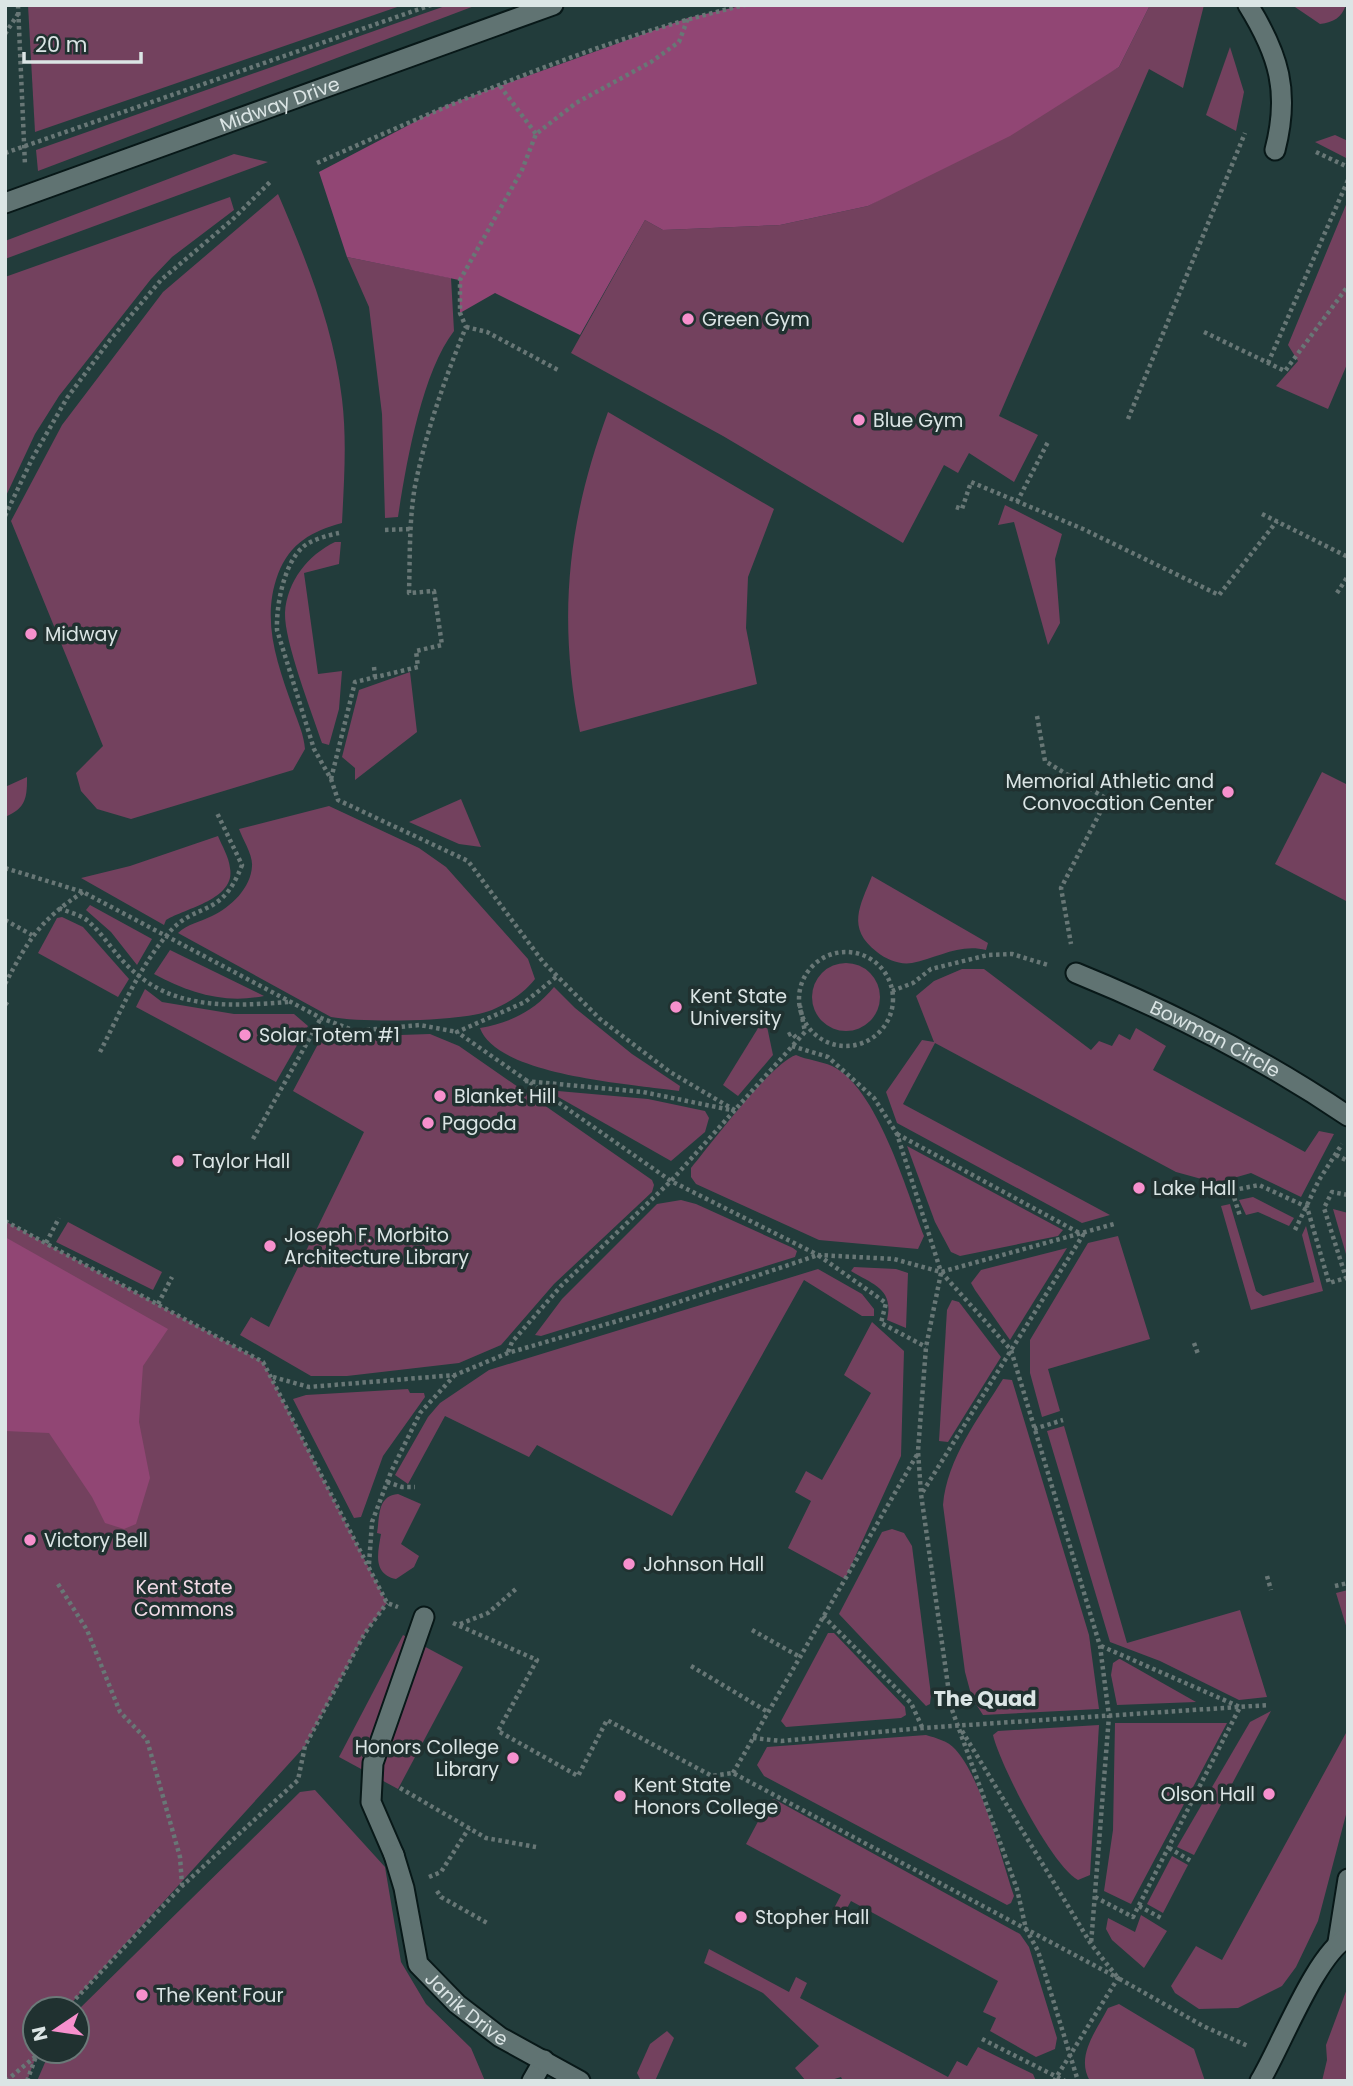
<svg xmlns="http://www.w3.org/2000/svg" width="1353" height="2086" font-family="Poppins,sans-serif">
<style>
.built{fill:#223c3b;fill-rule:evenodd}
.green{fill:#73415e}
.forest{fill:#914674}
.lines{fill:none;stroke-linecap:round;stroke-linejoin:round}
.service-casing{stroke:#081818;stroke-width:23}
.pedestrian-casing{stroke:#081818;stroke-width:23}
.minor-casing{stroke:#081818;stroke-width:23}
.path{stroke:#687776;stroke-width:4.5;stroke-dasharray:3.5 3.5;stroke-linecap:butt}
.service{stroke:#607372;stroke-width:19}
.pedestrian{stroke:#607372;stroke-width:19}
.minor{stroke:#607372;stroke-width:19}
.poi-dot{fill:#f790cd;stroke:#203130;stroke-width:2.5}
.labels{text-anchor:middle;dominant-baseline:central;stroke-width:7;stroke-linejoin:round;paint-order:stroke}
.street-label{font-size:19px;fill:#dbe5e5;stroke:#203130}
.poi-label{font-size:19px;fill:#dbe5e5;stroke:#203130;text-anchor:start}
.park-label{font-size:19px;fill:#f1dae6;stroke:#203130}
.neighbourhood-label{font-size:21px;font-weight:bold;fill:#dbe5e5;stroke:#203130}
</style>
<rect width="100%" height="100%" fill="#203130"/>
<path class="built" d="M 5,5 L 1348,5 L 1348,2081 L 5,2081 ZM 35,2009 L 77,2009 L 77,2051 L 35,2051 Z"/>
<g class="green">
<polygon points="28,5 403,5 35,132"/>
<polygon points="448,5 477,5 38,171 36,150"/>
<polygon points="1150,5 1204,5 1183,88 1149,69 999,416 1038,435 1014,482 969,453 958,473 944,465 903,543 723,436 571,353 645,220 663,230 780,225 868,206 1119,67"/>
<path d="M 1292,5 L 1346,5 C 1341,18 1334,22 1320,24 Z"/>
<polygon points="1230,47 1244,92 1236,131 1206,115"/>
<polygon points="1335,135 1348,141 1348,159 1315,142"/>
<polygon points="234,154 268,162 5,259 5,241"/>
<path d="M 278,194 C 306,259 334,328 342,399 C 347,440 344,482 342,523 C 312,531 290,543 278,574 C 261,620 277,663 293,708 C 298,722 304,735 305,749 L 293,770 L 131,819 L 97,809 L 81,791 L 76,773 L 103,746 L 11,521 L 62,425 L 163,292 Z"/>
<polygon points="230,197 234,210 172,257 151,279 59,396 35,434 5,498 5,277"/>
<polygon points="1348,200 1348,362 1328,409 1276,386 1298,361 1288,345"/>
<path d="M 347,257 L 451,278 L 454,331 C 422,372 406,464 398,517 L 385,518 L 382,414 L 369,307 Z"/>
<path d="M 608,412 L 774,509 L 748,577 L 746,628 L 757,684 L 580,732 C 557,617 568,520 608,412 Z"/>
<polygon points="1005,505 1062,534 1055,559 1060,623 1048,645 1014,522 998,525"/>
<path d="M 335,542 L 341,542 L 339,564 L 304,573 L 318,674 L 342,671 L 339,709 L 329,745 L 322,743 C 312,713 284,641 285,613 C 287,581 308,555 335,542 Z"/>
<polygon points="410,672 417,732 355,780 355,768 342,757 359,690"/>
<polygon points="1322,772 1348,785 1348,902 1275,864"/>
<path d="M 27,777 C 27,798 26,808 5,817 L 5,787 Z"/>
<polygon points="461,799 481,847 459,844 409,822"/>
<path d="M 329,806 L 419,848 L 446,867 L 528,959 L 535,979 C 523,994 510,1002 492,1010 C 463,1022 364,1023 331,1017 L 178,933 C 187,924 200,922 212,916 C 231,907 251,888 252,866 C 253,855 243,840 239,829 Z"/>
<path d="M 218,836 C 222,846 229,857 230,868 C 236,899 186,908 166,920 L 164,925 L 81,878 L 130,866 Z"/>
<path d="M 872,876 L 988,943 L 986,950 C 960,943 937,958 912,963 C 900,965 887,960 877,952 C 846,928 860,906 872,876 Z"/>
<polygon points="90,905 152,939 137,965 111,932 86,910"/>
<polygon points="62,917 83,927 129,979 118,997 38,953 57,918"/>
<path d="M 170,950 L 264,996 C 224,1004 189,993 154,974 Z"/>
<circle cx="846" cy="997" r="34"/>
<polygon points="962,969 984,969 1091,1050 1099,1041 1112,1046 1119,1034 1130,1040 1136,1028 1166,1046 1153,1070 1305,1152 1319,1131 1334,1134 1301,1197 1251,1173 1216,1183 1176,1172 935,1043 903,1104 1110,1215 1082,1223 897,1123 886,1092 922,1040 934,1042 916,996 934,981"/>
<path d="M 554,987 L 575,1008 L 632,1054 L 680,1086 L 679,1091 C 634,1084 497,1076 480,1028 C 512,1022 534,1011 554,987 Z"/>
<polygon points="145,989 162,1002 234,1014 294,1014 308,1026 276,1082 136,1007"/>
<polygon points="765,1017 773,1055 738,1096 723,1085"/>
<polygon points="325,1031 341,1037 430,1034 459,1046 652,1180 654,1185 652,1192 554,1284 501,1345 459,1363 347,1376 311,1376 240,1335 251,1317 269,1327 364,1132 293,1091"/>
<path d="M 796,1055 C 807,1060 821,1061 832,1066 C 877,1087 907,1192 924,1236 L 918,1249 L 819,1240 L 696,1184 L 691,1177 L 691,1168 C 711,1144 771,1063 796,1055 Z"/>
<polygon points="558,1091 648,1099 705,1111 709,1118 705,1132 671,1161 553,1094"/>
<polygon points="907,1146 1063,1230 1058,1236 960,1256 951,1252 935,1222"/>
<polygon points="1253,1197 1294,1218 1289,1226 1258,1212 1246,1215 1239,1200"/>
<polygon points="681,1200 696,1204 793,1248 797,1251 795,1257 541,1336 535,1335 562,1299 657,1204"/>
<polygon points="1230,1204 1256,1291 1263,1296 1314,1282 1302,1235 1306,1226 1323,1291 1251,1310 1221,1206"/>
<polygon points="1333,1209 1348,1213 1348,1261"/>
<polygon points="5,1221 263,1362 387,1603 365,1633 305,1746 66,2009 35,2009 35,2051 38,2051 27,2081 5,2081"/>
<polygon points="68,1222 162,1272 153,1290 56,1242"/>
<polygon points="1118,1236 1150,1339 1048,1369 1060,1411 1042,1417 1030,1373 1030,1340 1088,1243"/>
<polygon points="1067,1248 1010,1340 975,1290 971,1283 981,1270"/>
<path d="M 854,1267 L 896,1269 L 908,1273 L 906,1328 L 887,1320 C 894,1289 874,1285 851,1271 Z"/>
<polygon points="818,1269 862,1294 874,1309 874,1316 862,1316 804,1280 672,1516 537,1445 529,1457 445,1416 408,1484 395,1475 428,1417 440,1403 489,1370"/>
<polygon points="952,1300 959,1302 1001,1357 948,1442 939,1441 947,1310"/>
<polygon points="872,1322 904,1351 901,1456 845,1579 788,1548 811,1501 795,1492 806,1471 822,1480 871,1393 844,1375"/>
<path d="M 1003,1379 L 1012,1380 L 1089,1635 L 1099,1709 L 983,1715 L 972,1698 L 965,1672 L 943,1505 C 947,1458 979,1418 1003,1379 Z"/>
<polygon points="408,1389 410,1393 424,1393 425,1397 383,1456 361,1517 354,1518 293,1399 306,1395"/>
<polygon points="1064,1426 1127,1643 1240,1610 1267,1697 1239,1700 1160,1661 1110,1642 1047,1431"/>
<path d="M 398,1494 L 421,1504 L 401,1544 L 419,1556 L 414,1567 L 396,1579 C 372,1574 378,1552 381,1534 L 377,1533 C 380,1516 377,1496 398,1494 Z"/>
<polygon points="892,1529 904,1533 912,1546 931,1695 930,1704 926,1706 839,1614 882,1532"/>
<polygon points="1348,1590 1348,1632 1336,1593"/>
<polygon points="828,1633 834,1633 905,1707 906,1715 901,1718 786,1727 781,1721"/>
<polygon points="403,1635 463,1667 398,1789 339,1757"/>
<polygon points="1119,1659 1120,1659 1196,1702 1117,1705 1111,1675 1113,1663"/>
<polygon points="1271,1711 1194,1855 1177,1847 1250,1722"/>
<polygon points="1115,1723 1227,1723 1131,1904 1104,1891 1113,1830"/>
<path d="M 1099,1725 L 1090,1875 L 1078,1880 C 1052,1866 1000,1765 993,1735 L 998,1731 Z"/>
<polygon points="1346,1733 1348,1807 1318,1921 1296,1967 1282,1986 1238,2008 1199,2009 1175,1993 1171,1986 1196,1946 1222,1960"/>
<path d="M 926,1735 C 936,1738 948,1741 955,1749 C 982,1778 1001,1858 1014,1896 L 1011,1903 L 1007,1905 L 764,1776 L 757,1765 L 767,1747 Z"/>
<polygon points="315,1790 385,1867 401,1962 426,2004 471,2048 485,2081 37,2081 50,2051 77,2051 77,2011 300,1792"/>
<polygon points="774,1799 1020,1934 1029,1947 1057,2038 1055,2049 1036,2057 990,2031 996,2018 983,2012 998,1981 851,1901 841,1919 831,1914 841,1895 746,1844 769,1801"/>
<polygon points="1172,1856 1188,1865 1163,1913 1147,1904"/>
<polygon points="1141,1915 1167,1931 1144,1968 1112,1940 1106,1929 1108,1918 1135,1932"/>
<polygon points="709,1949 789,1992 796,1977 807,1983 800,1998 948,2077 957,2061 967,2066 978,2047 1033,2074 1036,2081 843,2081 841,2077 828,2081 806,2081 795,2068 819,2046 763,1993 704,1963"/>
<polygon points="1348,1986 1348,2081 1322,2081 1327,2060 1326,2045"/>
<path d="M 1119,2004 L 1194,2049 L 1205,2081 L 1090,2081 C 1075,2056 1097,2030 1108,2008 Z"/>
<polygon points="667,2031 674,2038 655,2081 641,2081 637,2073 650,2044"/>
</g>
<g class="forest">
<polygon points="745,5 1150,5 1119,67 1010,136 868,206 780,225 663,230 645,220 580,335 495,293 460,313 459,280 347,257 319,172 447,105 688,18"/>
<polygon points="5,1237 168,1329 143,1366 139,1422 150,1478 136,1524 124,1529 105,1523 92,1497 49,1433 5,1431"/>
</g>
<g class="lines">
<g class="service-casing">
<g id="service">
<path id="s1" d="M 1076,973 C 1172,1012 1262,1058 1348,1116"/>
<polyline points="394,1855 371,1802 373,1763 424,1617"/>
<polyline points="532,2081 544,2060"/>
</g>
</g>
<g class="pedestrian-casing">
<g id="pedestrian">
<polyline points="1338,1942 1348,1879"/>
<path d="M 1260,2081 C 1281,2046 1316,1954 1348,1937"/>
</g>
</g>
<g class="minor-casing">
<g id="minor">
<path d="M 1248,5 C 1279,55 1290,92 1275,150"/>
<path id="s2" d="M 5,203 L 553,5"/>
<path id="s3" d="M 394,1855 L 404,1888 L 418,1964 L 457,2004 L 500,2037 L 580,2081"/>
</g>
</g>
<g class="path">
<polyline points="18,5 25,165"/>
<polyline points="5,34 18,14"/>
<polyline points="500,86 536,134"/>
<polyline points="1316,152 1348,167"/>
<polyline points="5,153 431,5"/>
<path d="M 317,163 C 455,102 597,39 745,5"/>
<polyline points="466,327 487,332 560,371"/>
<polyline points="1204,332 1285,371 1348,286"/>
<polyline points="1268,363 1348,180"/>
<polyline points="1128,419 1245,133"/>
<polyline points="1017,502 1049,440"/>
<polyline points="956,507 962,509 971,482 1083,529 1219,595 1277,521"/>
<polyline points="1262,514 1348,557"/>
<polyline points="5,516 32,459 67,398 110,340 161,280 232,220 271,181"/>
<polyline points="385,530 412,529"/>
<path d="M 339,533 C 329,535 310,540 303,547 C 284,563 276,606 277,630 L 314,749 L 331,779 L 338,800 L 468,861 L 543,962 L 600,1019 L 670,1072 L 736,1111"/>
<polyline points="1337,593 1348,576"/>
<polyline points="374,667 375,677"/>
<polyline points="1037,716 1045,761 1107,799 1061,888 1071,944"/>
<path d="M 331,779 L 355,682 L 418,667 L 416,651 L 442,645 L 434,591 L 409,593 C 410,558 409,520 415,486 C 426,432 445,378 466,327 L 460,313 L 460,280 L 522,170 L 536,134 L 576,103 L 651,62 L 679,42 L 688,18"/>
<polyline points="5,868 83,892 321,1018 355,1031 420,1025 457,1032"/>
<path d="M 59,908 C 68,912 81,915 88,921 C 104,935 115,955 131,969 C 175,1011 233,1006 288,1002"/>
<polyline points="5,920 32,935"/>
<circle cx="846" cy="999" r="47"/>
<polyline points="556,977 525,1002 457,1032 671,1181 818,1255 894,1259 941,1272 1114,1224"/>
<path d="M 5,984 C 29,939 39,921 83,892"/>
<polyline points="892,991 913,983 931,969 988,955 1012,954 1048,965"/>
<polyline points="5,1003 9,1006"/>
<polyline points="788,1035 792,1033 798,1040"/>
<polyline points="792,1046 828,1057 874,1098 897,1134 941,1272 1011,1350 1100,1646 1109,1716 1091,1944"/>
<path d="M 100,1052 C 120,1013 138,969 167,935 C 195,900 221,921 242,865 L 217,813"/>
<polyline points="525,1081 643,1092 731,1110"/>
<polyline points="897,1134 1083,1235 922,1493"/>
<polyline points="253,1139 321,1018"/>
<polyline points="1336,1155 1348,1161"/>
<polyline points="1232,1191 1240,1216"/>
<polyline points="1219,1193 1259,1185 1307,1207 1329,1283 1346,1278 1324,1208 1332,1192 1348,1195"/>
<polyline points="5,1221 263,1362 387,1603 398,1607"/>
<polyline points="1295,1230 1319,1180 1342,1144"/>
<polyline points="46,1243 59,1218"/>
<polyline points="941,1273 926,1347 918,1451 921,1494 951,1707 1017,1889 1026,1929 1038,1951 1078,2081"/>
<polyline points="158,1304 172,1277"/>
<polyline points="1194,1343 1198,1354"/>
<polyline points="508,1352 512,1342 561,1286 671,1181 805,1032 800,1006"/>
<polyline points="273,1377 309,1387 455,1375 508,1353 655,1310 818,1255 886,1303 881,1323 926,1347"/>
<polyline points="1034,1429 1063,1420"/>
<polyline points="387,1482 402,1487 415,1487"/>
<polyline points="369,1564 372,1522 391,1472 420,1413 454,1376"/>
<polyline points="1267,1576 1271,1590"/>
<polyline points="58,1584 87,1630 120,1712 147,1740 180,1857 182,1885"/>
<polyline points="1335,1586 1348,1583"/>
<polyline points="823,1616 911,1703 922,1727"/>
<polyline points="453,1623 537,1660 498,1731 578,1776 607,1720 712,1776 733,1773 1118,1978 1054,2081"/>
<polyline points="460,1624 488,1613 517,1588"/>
<polyline points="752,1630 800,1657"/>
<polyline points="691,1666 768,1712"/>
<polyline points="962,1731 1091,1944 1118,1978 1203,2026 1248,2046"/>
<polyline points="753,1738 781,1741 922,1728 1269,1705"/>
<polyline points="733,1773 918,1453"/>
<polyline points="400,1788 486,1838 536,1847"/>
<polyline points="1169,1848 1191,1861"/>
<polyline points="429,1877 441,1872 469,1828"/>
<polyline points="437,1891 441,1897 489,1924"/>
<polyline points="1095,1897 1133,1917 1240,1707 1101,1646"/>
<polyline points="1139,1906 1161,1918"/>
<polyline points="66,2009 182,1886 298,1780 305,1746 365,1633 387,1603"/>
<polyline points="982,2039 1065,2081"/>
<polyline points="6,2081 36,2056"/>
<polyline points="27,2081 38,2051"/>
</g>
<use href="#service" class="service"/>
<use href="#pedestrian" class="pedestrian"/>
<use href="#minor" class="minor"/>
</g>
<g class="poi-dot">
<circle cx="688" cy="319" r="7"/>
<circle cx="859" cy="420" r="7"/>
<circle cx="31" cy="634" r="7"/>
<circle cx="1228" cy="792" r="7"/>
<circle cx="676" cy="1007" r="7"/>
<circle cx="245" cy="1035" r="7"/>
<circle cx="440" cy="1096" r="7"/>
<circle cx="428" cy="1123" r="7"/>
<circle cx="178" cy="1161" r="7"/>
<circle cx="1139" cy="1188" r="7"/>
<circle cx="270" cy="1246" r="7"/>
<circle cx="30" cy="1540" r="7"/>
<circle cx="629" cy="1564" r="7"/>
<circle cx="513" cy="1758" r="7"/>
<circle cx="1269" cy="1794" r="7"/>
<circle cx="620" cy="1796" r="7"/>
<circle cx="741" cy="1917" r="7"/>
<circle cx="142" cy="1995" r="7"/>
</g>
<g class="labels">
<g class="street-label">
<text stroke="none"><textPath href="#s2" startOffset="292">Midway Drive</textPath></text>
<text stroke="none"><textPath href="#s1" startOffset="154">Bowman Circle</textPath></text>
<text stroke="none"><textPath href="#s3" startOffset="178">Janik Drive</textPath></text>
</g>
<g class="poi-label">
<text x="702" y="319">Green Gym</text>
<text x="873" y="420">Blue Gym</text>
<text x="45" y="634">Midway</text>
<text x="1214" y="781" text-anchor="end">Memorial Athletic and<tspan x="1214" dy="22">Convocation Center</tspan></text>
<text x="690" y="996">Kent State<tspan x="690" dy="22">University</tspan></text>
<text x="259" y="1035">Solar Totem #1</text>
<text x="454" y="1096">Blanket Hill</text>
<text x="442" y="1123">Pagoda</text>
<text x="192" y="1161">Taylor Hall</text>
<text x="1153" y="1188">Lake Hall</text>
<text x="284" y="1235">Joseph F. Morbito<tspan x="284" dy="22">Architecture Library</tspan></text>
<text x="44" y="1540">Victory Bell</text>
<text x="643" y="1564">Johnson Hall</text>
<text x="499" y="1747" text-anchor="end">Honors College<tspan x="499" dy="22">Library</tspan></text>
<text x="634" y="1785">Kent State<tspan x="634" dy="22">Honors College</tspan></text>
<text x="1255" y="1794" text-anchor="end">Olson Hall</text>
<text x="755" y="1917">Stopher Hall</text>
<text x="156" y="1995">The Kent Four</text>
</g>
<g class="park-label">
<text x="184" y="1587">Kent State<tspan x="184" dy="22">Commons</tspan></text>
</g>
<g class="neighbourhood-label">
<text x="985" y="1698">The Quad</text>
</g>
</g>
<rect width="1353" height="2086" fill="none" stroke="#dbe5e5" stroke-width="14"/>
<g transform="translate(56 2030) rotate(257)"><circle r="33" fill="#203130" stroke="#6b7978" stroke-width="2"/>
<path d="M0-5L12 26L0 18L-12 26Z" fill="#f790cd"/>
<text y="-10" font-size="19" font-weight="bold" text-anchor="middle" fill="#dbe5e5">N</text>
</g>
<path d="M24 52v10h117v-10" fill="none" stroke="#dbe5e5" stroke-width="3.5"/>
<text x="35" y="52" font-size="21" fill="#dbe5e5" stroke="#203130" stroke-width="5" paint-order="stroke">20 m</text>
</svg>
